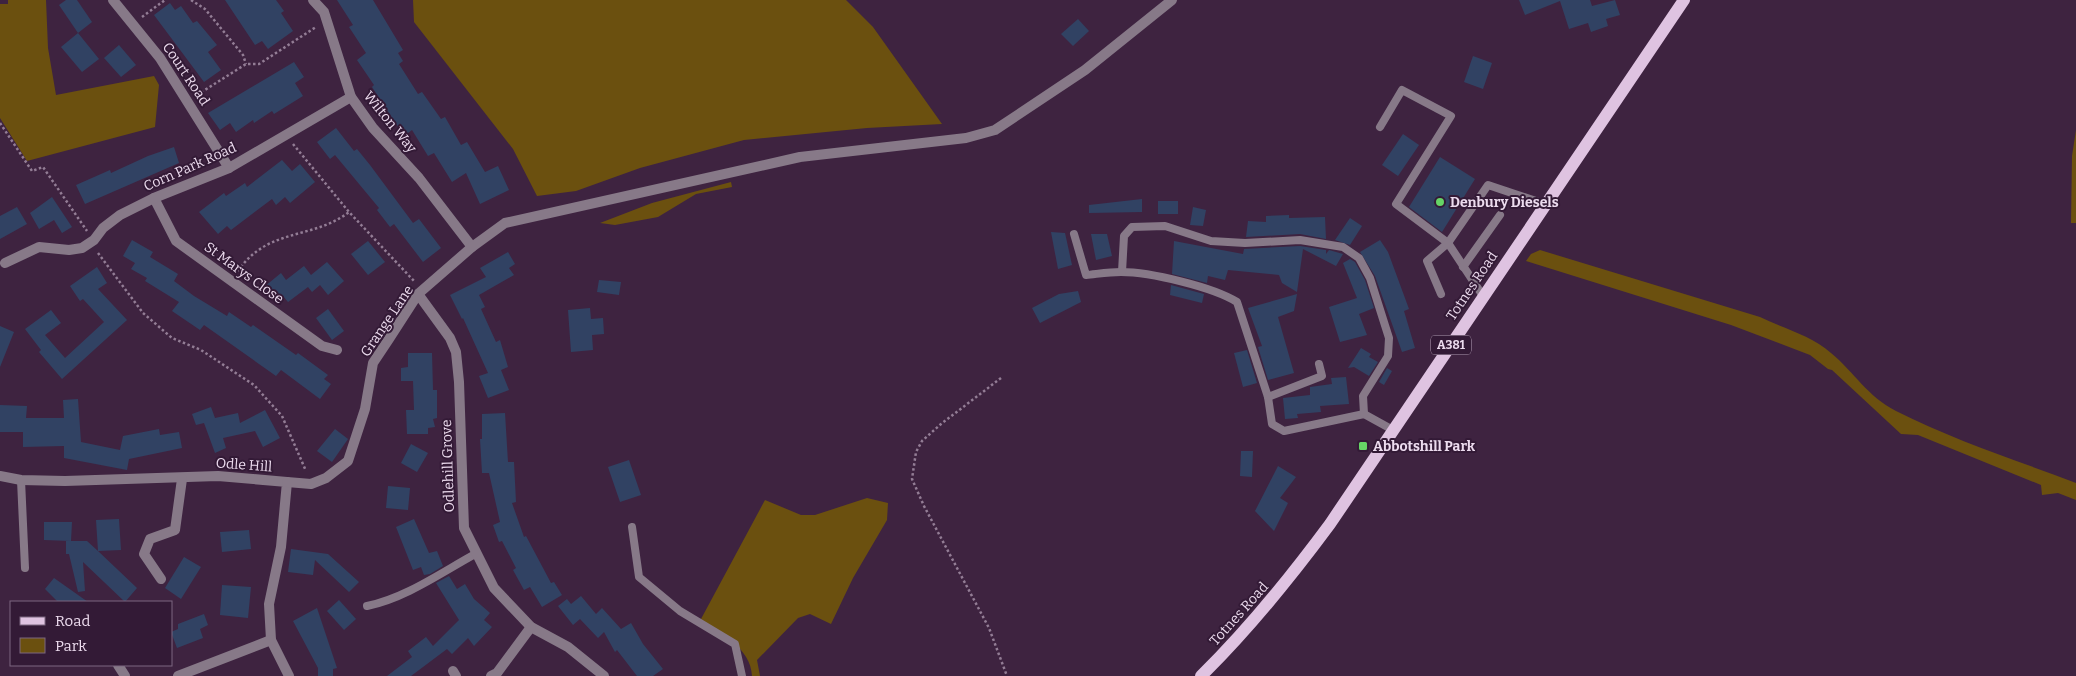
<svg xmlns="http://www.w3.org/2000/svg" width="2076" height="676" font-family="Bitter,serif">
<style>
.green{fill:#6b500f}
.building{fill:#314263}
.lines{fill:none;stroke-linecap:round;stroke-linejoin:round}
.path{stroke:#937d95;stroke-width:2.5;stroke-dasharray:2.5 2.5;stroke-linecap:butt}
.service{stroke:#877988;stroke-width:8}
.minor{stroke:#877988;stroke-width:10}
.primary{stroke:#dfc3e1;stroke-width:12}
.poi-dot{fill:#66d466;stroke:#331a36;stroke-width:2}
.labels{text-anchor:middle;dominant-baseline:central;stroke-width:4;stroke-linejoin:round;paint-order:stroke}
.shield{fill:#331a36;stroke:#b4a1b7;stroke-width:1}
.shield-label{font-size:12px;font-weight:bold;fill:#ecdbee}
.street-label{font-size:14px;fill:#ecdbee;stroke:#331a36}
.poi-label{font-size:14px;font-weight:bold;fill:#ecdbee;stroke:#331a36;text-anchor:start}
</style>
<rect width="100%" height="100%" fill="#3e2340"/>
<g class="green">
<polygon points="8,0 46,0 48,48 56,95 154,76 159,85 155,127 27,161 0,118 0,4 8,4"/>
<polygon points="413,0 846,0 873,27 942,124 867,128 744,140 640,168 576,191 537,196 513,149 414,22"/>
<polygon points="2076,130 2076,223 2071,223 2072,156"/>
<polygon points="731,182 732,187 696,194 658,217 615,225 600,223 652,203"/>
<path d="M 1540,250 L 1760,317 C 1784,329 1811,335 1831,353 C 1855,373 1867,396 1896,411 C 1953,440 2016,460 2076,483 L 2076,500 L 2058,493 L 2042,495 L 2041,485 L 1918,435 L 1901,434 L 1832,370 L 1828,369 L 1810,355 L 1731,325 L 1526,261 L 1531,254 Z"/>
<path d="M 867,498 L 888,503 L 887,520 L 853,578 L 831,624 L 810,614 L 798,618 L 757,660 L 760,676 L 752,676 C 751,648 720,633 701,619 L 765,500 L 801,515 L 815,515 Z"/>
</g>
<g class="building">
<polygon points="66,0 77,0 92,22 78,33 59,5"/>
<polygon points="225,0 276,0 284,11 281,13 293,31 268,49 262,41 255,45"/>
<polygon points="337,0 373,0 403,50 398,53 403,61 399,64 418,94 422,92 441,119 445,117 461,145 467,142 485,172 498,166 509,190 480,204 466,173 452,182 434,153 428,156 412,130 404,136 372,87 374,85 357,60 366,53 349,27 353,25"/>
<polygon points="1519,0 1590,0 1592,6 1615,0 1620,15 1606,19 1608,26 1591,32 1588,23 1569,29 1560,1 1525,15"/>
<polygon points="170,3 175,10 181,6 193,23 197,21 217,45 208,52 221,70 204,82 154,15"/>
<polygon points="1078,19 1089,31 1073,46 1061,34"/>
<polygon points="78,33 99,59 82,72 61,47"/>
<polygon points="119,45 136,65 121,77 104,58"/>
<polygon points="1473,56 1492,63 1483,89 1464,82"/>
<polygon points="294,62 304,77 295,83 303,96 274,114 272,111 254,123 253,120 236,132 230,123 220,130 208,113"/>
<polygon points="336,128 354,151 357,149 370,165 413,223 419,219 441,248 423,262 394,224 390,227 377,210 379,208 335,155 330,159 317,142"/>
<polygon points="1403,134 1419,145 1398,176 1382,165"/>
<polygon points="174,147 179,163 85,204 76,185 110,170 111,173 148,156"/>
<polygon points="1440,157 1475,179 1442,232 1409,207"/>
<polygon points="282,160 292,171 300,164 315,182 290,203 285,197 276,205 272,199 231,230 227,226 218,234 199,212 224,193 226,196 245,183 247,187"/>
<polygon points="52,197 72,227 62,233 54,220 39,229 30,213"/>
<polygon points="1142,199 1142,212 1089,213 1089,205"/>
<rect x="1158" y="201" width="20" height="13"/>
<polygon points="17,207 27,224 0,239 0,216"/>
<polygon points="1193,207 1206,210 1203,226 1190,225"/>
<polygon points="1289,215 1289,218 1325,217 1326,239 1300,234 1246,237 1248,221 1266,222 1266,216"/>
<polygon points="1350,218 1362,226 1350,245 1335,240"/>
<polygon points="1051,232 1065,233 1072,265 1058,269"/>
<polygon points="1091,234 1107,234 1112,256 1096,260"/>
<polygon points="132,240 153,252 150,257 178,274 174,281 194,296 227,316 229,312 251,327 253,325 296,355 298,353 328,375 324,379 331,384 320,399 281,370 276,376 204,325 200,330 172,311 179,302 145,281 147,278 131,269 135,263 123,256"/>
<polygon points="1380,240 1388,252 1409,309 1404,311 1415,348 1402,352 1375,276 1360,252"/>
<polygon points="368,241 385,262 368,275 351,254"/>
<polygon points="1174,241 1243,254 1244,249 1300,246 1326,250 1326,254 1329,250 1343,254 1336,266 1303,249 1297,292 1282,283 1279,275 1228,270 1225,280 1208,276 1207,283 1172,274"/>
<polygon points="508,252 515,264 509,268 514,275 479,295 485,307 481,309 496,342 500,340 508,367 501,370 509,390 488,398 479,376 488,373 463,318 462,319 450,295 486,277 480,268"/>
<polygon points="1350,259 1355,262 1365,280 1374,308 1359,314 1367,335 1340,342 1329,307 1357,298 1343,263"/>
<polygon points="327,262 344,281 328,295 320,285 312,292 308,287 288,302 283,296 276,302 264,287 281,273 286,280 304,266 311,275"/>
<polygon points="97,267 107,283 98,289 127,320 62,379 39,352 41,350 25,329 51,310 61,323 45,335 65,358 104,322 83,299 80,301 70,286"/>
<polygon points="599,280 621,282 619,295 597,292"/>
<polygon points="1171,285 1204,294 1202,303 1170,295"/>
<polygon points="1078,291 1081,302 1040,323 1032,308 1059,294"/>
<polygon points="1297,294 1294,311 1278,317 1294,373 1268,380 1258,347 1262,346 1248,308"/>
<polygon points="590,308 591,319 603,318 604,334 592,335 593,350 571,352 568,310"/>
<polygon points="328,309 344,331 332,340 316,318"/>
<polygon points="0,326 14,332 0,367"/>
<polygon points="1361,348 1371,354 1369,357 1378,362 1369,376 1354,367 1348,368"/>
<polygon points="1247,350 1257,383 1243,387 1234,353"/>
<polygon points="408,353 432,353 433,390 437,390 437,418 433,419 435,427 428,428 428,434 407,434 406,410 414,410 413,381 401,381 401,368 408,367"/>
<polygon points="1387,368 1392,371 1384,385 1379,382"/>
<polygon points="1346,377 1349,404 1320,406 1321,412 1297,414 1298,418 1285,419 1283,398 1310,395 1310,387 1332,384 1331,378"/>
<polygon points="78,399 81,442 120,450 123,436 159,429 160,435 179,432 182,448 129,459 127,470 64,458 64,446 23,447 23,432 0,432 0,405 27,406 26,418 64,418 63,400"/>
<polygon points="211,407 215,418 238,413 240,423 265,410 280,438 263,447 255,431 223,438 226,448 215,453 204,423 196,425 192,414"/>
<polygon points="505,413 508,462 514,462 516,502 512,503 524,537 526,536 551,583 554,582 562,595 542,607 530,587 524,590 513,570 516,568 502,541 499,542 493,525 500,522 489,473 482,473 480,439 482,439 482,414"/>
<polygon points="335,429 348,439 332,462 317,451"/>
<polygon points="411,444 428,453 417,472 401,463"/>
<polygon points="1241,451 1253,451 1252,477 1240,476"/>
<polygon points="629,460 641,495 620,502 608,467"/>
<polygon points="1278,466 1296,477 1280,498 1288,503 1274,531 1255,511"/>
<polygon points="388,486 410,488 408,510 386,508"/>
<polygon points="119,519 121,550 98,551 137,588 125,602 83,562 85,591 78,592 69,554 66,554 66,541 87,541 98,551 96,520"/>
<polygon points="414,519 429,553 437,551 443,566 430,574 424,575 421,567 413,570 396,527"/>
<polygon points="44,522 72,522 71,541 44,540"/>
<polygon points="249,530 251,549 222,552 220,532"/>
<polygon points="291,549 328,554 359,582 349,592 315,560 313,575 288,572"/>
<polygon points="184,557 201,567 181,599 165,588"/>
<polygon points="449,576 457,589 465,584 474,599 490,613 484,620 492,627 474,646 468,638 452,654 447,649 411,676 387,676 412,657 408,651 426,637 433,646 459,620 436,583"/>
<polygon points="54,578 88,602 58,602 45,589"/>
<polygon points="222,585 251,587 248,618 220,615"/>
<polygon points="581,596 596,614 602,608 621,629 631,623 643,644 663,669 653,676 637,676 617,650 615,652 604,632 598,638 580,619 573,625 558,606 567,599 571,604"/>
<polygon points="339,600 356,619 344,630 327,611"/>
<polygon points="317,608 337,668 333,669 333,676 318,676 318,668 293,621"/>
<polygon points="204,614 208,625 200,629 203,638 177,648 171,632 178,629 178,624"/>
</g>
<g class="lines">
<g class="path">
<polyline points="191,0 205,9 243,55 246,64"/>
<polyline points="142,17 165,0"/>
<polyline points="197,95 246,64 259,64 316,27"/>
<polyline points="0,123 32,171 43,167 87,231"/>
<polyline points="293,144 349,212 414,281"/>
<polyline points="98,253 143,313 172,338 201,350 254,385 282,416 306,471"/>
<path d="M 238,271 C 268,227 313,240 349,212"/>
<polyline points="1001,378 941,424 922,441 916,452 912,479 924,506 989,628 1007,676"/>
</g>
<g class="service">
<polyline points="1380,127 1402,90 1451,116 1396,204 1448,243 1483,296"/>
<path d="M 1074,234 L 1086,275 C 1097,274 1109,272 1121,272 C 1150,272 1213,287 1237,302 L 1268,397 L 1272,424 L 1284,431 L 1364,414 L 1393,430"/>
<polyline points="1463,267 1500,215"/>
<polyline points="1122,272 1124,236 1132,227 1165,226 1211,241 1245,243 1300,240 1343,247 1359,258 1370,278 1389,338 1388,356 1363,396 1364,414"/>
<polyline points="1441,294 1427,261 1448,243 1488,185 1545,204"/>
<polyline points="1268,397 1322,376 1319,364"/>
<polyline points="21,480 25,568"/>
<polyline points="632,527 639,577 680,611 735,644 742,676"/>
<path d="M 367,606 C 406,598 442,572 477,553"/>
</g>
<g class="minor">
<polyline points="113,0 160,58 229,168"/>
<polyline points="313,0 324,12 351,97 373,128 419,178 472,247"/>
<polyline points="154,198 176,241 322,346 337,350"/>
<polyline points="5,263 39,247 69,250 82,248 94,240 103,228 120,215 154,198 229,168 351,97"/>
<polyline points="418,294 450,338 456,352 459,382 464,528 494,588 531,627 568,647 604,676"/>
<polyline points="0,476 21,480 65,481 218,476 287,482 281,547 269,604 271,640 289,676"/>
<polyline points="287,482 311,484 326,478 348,461 365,409 373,363 389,339 418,294 472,247 505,223 800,157 966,138 995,130 1085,70 1172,0"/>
<polyline points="161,579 144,554 150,539 175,530 182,479"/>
<polyline points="118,665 125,676"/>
<polyline points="453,671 456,676"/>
<polyline points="178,676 271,640"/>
<polyline points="491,676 497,673 531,627"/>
</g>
<path class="primary" d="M 1201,676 C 1249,629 1290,578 1330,524 L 1684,0"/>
</g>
<g class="poi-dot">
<circle cx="1440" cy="202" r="5"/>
<rect x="1358" y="441" width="10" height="10" rx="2.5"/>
</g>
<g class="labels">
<rect class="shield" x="1431" y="335.5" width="40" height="19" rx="4"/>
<g class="shield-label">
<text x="1451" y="345">A381</text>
</g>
<g class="street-label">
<text transform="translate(186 74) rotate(56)">Court Road</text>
<text transform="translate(390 122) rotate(51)">Wilton Way</text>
<text transform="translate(190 167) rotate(-24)">Corn Park Road</text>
<text transform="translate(244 273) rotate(36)">St Marys Close</text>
<text transform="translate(1472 286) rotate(-56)">Totnes Road</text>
<text transform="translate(387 321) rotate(-56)">Grange Lane</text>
<text transform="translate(244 465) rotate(4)">Odle Hill</text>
<text transform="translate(448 466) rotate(-92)">Odlehill Grove</text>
<text transform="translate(1239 614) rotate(-48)">Totnes Road</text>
</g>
<g class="poi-label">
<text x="1450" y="202">Denbury Diesels</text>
<text x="1373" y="446">Abbotshill Park</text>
</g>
</g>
<rect x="10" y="601" width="162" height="65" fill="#331a36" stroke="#7d6780"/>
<rect x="20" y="617" width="25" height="8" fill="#dfc3e1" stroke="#7d6780"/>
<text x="55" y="626" font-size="15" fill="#ecdbee">Road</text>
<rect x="20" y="638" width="25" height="15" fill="#6b500f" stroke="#7d6780"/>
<text x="55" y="651" font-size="15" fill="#ecdbee">Park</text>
</svg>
